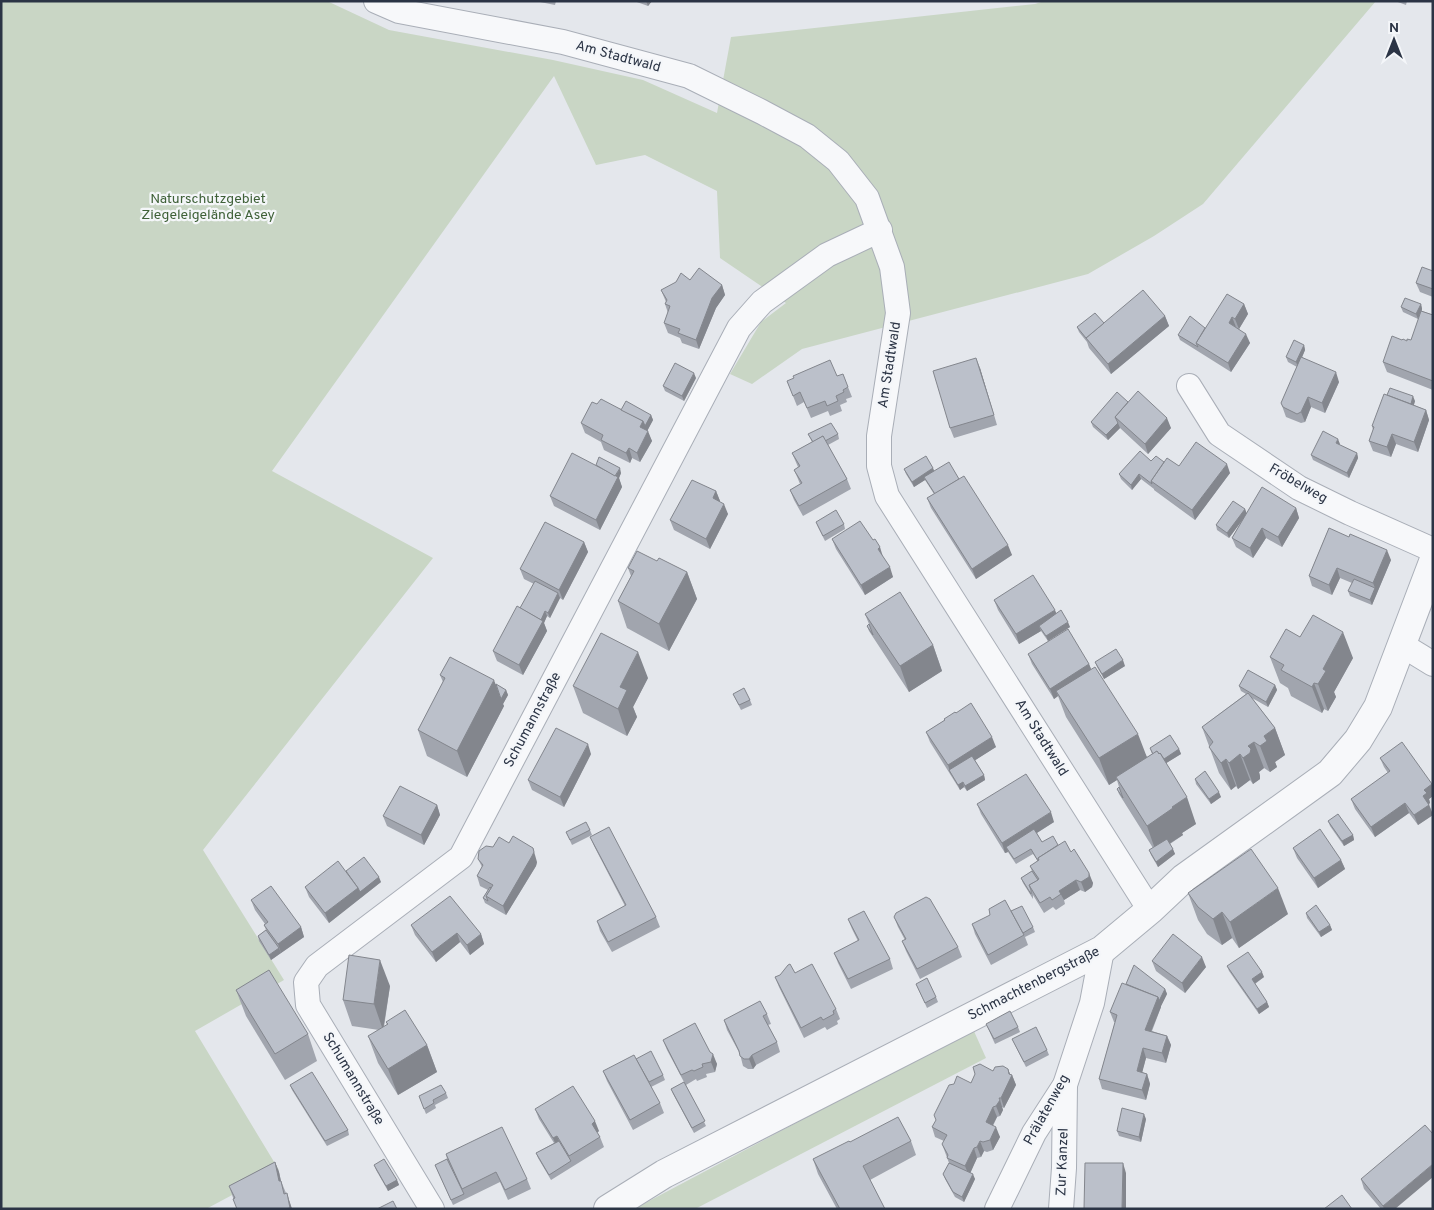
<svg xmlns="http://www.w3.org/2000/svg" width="1434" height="1210" font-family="Overpass,sans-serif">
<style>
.green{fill:#c9d6c5}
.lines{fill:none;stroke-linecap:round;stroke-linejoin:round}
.minor-casing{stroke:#a9aeb7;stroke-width:26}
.tertiary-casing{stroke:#a9aeb7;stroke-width:30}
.minor{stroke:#f7f8fa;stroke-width:24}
.tertiary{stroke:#f7f8fa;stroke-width:28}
.wall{fill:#a1a5ae}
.shaded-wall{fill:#83868d}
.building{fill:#bbc0ca;stroke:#83868d}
.labels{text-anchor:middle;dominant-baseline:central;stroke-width:4.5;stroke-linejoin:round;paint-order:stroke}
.street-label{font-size:14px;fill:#2b3445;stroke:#f4f6f9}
.park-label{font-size:14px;fill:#3f6138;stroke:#f4f6f9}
</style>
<rect width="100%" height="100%" fill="#e4e7ec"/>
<g class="green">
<polygon points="1,1 327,1 389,30 553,60 643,80 717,113 731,37 1035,4 1044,1 1376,1 1203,204 1154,236 1088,274 802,349 752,384 730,374 761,322 786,303 720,258 717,191 645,155 596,165 554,76 272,471 433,558 203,850 284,980 195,1031 279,1170 206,1209 1,1209"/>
<polygon points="973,1029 986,1058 695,1209 634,1209"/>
</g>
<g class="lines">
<g class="minor-casing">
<g id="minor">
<polyline points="376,1 399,11 563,42 689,76 762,112 807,136 838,161 867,198 892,267 898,313 879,436 879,466 887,496 1150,910"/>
<polyline points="1189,386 1219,434 1299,488 1350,513 1433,550"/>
<polyline points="1402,645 1433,664"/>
<polyline points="432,1209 308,1005 306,982 317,966 461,857 739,328 762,302 827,255 880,230"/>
<polyline points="997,1209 1034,1133 1065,1085 1092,1003 1102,950"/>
<polyline points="1061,1209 1064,1168 1065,1085"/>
</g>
</g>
<g class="tertiary-casing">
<polyline id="tertiary" points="608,1209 664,1174 1102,950 1150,910 1184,878 1330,773 1358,740 1378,707 1433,562"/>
</g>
<use href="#minor" class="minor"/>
<use href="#tertiary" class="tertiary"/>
</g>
<g class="wall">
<polygon points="535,1 556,1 555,5"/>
<polygon points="634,1 652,1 648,6"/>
<polygon points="1395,1 1407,1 1406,5"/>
<polygon points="1433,271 1433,297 1420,292 1416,283"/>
<polygon points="690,280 722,285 725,295 716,308 699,349 682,343 680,338 668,333 664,323 668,313 665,304 666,302 661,290"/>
<polygon points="1244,304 1248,314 1239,329 1250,343 1231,372 1180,340 1178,335 1205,328"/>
<polygon points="1421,304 1422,309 1422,311 1433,315 1433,390 1387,372 1383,362 1407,341 1411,340 1421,313 1418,319 1403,312 1401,307"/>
<polygon points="1165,316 1169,326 1111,374 1089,348 1087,342 1079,332 1077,327 1104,323"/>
<polygon points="1304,345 1305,350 1302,357 1339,382 1325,413 1311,407 1305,422 1301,423 1286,417 1281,403 1297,367 1288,362 1286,357"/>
<polygon points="980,368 997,425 954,438 950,428"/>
<polygon points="837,376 848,387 852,397 846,399 847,402 840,405 842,411 830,416 828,411 811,418 804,402 797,406 787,381"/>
<polygon points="696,378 684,401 665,391 663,386"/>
<polygon points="1387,395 1415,401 1414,405 1426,410 1429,420 1418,452 1396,444 1391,457 1373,451 1369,441 1373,430 1372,426"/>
<polygon points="1128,402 1171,428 1148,454 1120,428 1108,440 1093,427 1091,422"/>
<polygon points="597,404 651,415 653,420 647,431 652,441 640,462 632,458 630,463 604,450 601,442 585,433 581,423"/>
<polygon points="808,434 838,434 839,439 828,445 847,479 851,489 803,516 794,500 790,490 800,484 798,479 794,470 798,467 792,453 812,442"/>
<polygon points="1340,444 1339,445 1357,453 1358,458 1349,478 1313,460 1311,455"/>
<polygon points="1151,461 1164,462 1179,466 1230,473 1195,520 1154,490 1154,489 1141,479 1132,490 1121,479 1119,474"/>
<polygon points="596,465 621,473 619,478 622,487 600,530 554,506 550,496"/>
<polygon points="933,468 934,471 959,479 1012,555 976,579 931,508 927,498 934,494 925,480 914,487 906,474 904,469"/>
<polygon points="716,491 720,501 720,502 728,514 710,549 674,530 670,520"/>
<polygon points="1296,508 1299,518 1282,547 1266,538 1253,558 1236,547 1232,538 1242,520 1229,538 1217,530 1216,525 1245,509 1246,513"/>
<polygon points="816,522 844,524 845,529 825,541 818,527"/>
<polygon points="1329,528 1391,560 1372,605 1350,596 1348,591 1352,583 1340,578 1332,595 1312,586 1309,576"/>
<polygon points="832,539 873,540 883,557 893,577 865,595 836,549"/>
<polygon points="584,542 588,552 563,600 560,598 550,618 547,616 544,623 547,631 523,675 497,661 493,651 520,608 534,584 524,579 520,569"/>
<polygon points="657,561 687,572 697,599 669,651 627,628 618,601 631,576 628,568"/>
<polygon points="994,600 1057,614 1070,627 1048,641 1041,631 1019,644 998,610"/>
<polygon points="865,614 933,645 942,671 909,692 869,631 867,626 869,624"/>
<polygon points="1300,637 1353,658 1334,692 1336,697 1328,711 1324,709 1322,713 1291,696 1288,688 1280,683 1270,657"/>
<polygon points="1028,654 1089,664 1091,669 1147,757 1152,754 1150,748 1179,749 1181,754 1166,763 1196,824 1182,833 1183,835 1170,844 1175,854 1158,867 1151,855 1149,850 1153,848 1119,794 1117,789 1119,787 1117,780 1109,785 1066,717 1058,696 1054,699 1032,664"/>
<polygon points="1095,662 1125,666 1104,679 1097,667"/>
<polygon points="440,675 496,684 506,690 508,695 503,704 504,706 467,777 427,756 418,730 443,682"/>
<polygon points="648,678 633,707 637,717 627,736 583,713 573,686"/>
<polygon points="1275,685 1277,690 1268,707 1252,698 1275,728 1285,755 1275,762 1277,767 1270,772 1264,768 1259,772 1260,776 1260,779 1253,784 1250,780 1238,789 1236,786 1231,790 1219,773 1202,727 1246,694 1241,691 1239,686"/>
<polygon points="733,694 750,700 752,705 741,710"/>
<polygon points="956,713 996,747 975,760 984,775 985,780 967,791 964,787 960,790 930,742 926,732"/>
<polygon points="591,754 564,807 532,790 528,780"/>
<polygon points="1380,758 1433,786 1433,796 1429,799 1430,803 1429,804 1433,815 1418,825 1409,813 1375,837 1355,809 1351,799 1388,773 1384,767"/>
<polygon points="1195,779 1221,797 1211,804 1196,784"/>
<polygon points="977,804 1054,822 1037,833 1042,842 1058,845 1071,852 1093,883 1092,887 1085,892 1080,890 1064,900 1065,904 1056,910 1053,907 1044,913 1033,895 1033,899 1023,883 1021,878 1032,871 1030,866 1038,861 1033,854 1016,864 1008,852 1005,853 981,814"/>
<polygon points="437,805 440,815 424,845 387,826 383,816"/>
<polygon points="1328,821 1353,835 1354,840 1344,846 1330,826"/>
<polygon points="590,830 592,835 572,845 566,832"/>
<polygon points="590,837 656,917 660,927 612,952 600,931 597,921 625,906 594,846"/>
<polygon points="1293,848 1341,860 1345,869 1318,888 1297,858"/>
<polygon points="478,859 537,862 536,866 506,915 485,903 483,898 488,890 480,886 477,876 482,867"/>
<polygon points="346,871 381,882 329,923 309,897 305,887"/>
<polygon points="1188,893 1288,914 1239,948 1232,938 1222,945 1207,934 1198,920"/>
<polygon points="251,900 301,927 304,937 281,953 271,960 259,941 258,936 266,930 264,925 265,924 255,910"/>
<polygon points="1011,911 1033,927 1035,932 1025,937 1028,945 991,965 975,934 972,924"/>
<polygon points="1306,913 1330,925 1332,930 1321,937 1307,918"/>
<polygon points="894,917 958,947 962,957 920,979 906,951 902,941 905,940 898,927"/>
<polygon points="848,919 890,959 893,969 851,989 838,963 834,953 858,941 852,929"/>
<polygon points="411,925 481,934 484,944 470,955 460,942 436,962 415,935"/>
<polygon points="1152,961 1206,967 1185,993 1156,971"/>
<polygon points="1227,966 1264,977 1255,984 1267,1002 1269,1007 1259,1014 1229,971"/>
<polygon points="795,973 836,1009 840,1019 837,1021 838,1024 827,1030 825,1027 804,1038 779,987 775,977"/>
<polygon points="916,984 936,997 938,1002 927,1008"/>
<polygon points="1126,984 1165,989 1167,994 1161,1006 1161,1007 1152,1031 1167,1036 1171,1045 1166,1063 1146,1058 1142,1072 1147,1074 1150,1084 1146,1100 1102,1089 1099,1079 1115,1022 1114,1022 1110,1012"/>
<polygon points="390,986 384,1027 387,1025 386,1022 427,1045 437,1072 398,1095 378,1063 368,1036 379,1030 352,1026 343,1000"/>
<polygon points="236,990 308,1034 317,1061 285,1080 246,1016"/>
<polygon points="767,1014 771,1024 768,1025 777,1042 780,1052 756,1065 753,1069 748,1069 743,1066 740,1054 727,1030 724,1020"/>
<polygon points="986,1024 1018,1027 1020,1032 995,1044"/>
<polygon points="1012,1039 1047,1050 1049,1055 1026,1067"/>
<polygon points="663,1040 710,1052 717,1064 715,1072 706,1074 707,1077 697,1081 696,1079 686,1085 706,1126 694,1133 673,1094 671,1089 684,1082 667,1050"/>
<polygon points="636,1059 663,1075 665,1080 651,1087 660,1103 664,1113 633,1130 607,1081 603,1071"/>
<polygon points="1008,1069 1010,1074 1012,1075 1016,1085 1004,1108 1002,1107 1003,1110 1000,1116 997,1117 993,1126 1000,1137 993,1150 987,1152 984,1151 981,1157 977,1158 970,1173 975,1179 964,1202 955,1197 945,1179 943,1174 949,1163 942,1144 944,1141 935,1137 932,1127 971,1083"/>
<polygon points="290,1085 348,1130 349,1135 327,1146 292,1090"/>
<polygon points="446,1093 448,1098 435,1105 436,1108 426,1114 419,1096"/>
<polygon points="535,1109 599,1131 597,1133 600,1137 604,1147 551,1180 538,1158 536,1153 554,1143 539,1119"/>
<polygon points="1146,1119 1141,1142 1119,1136 1117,1131"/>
<polygon points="911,1141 916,1155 870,1180 885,1209 837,1209 818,1174 813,1159 850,1142"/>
<polygon points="446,1154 527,1179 531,1189 508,1200 500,1182 453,1205 435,1165 447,1159"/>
<polygon points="275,1162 279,1172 281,1181 286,1193 290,1203 292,1209 237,1209 229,1186"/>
<polygon points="374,1165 397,1180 399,1185 388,1191 376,1170"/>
<polygon points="1361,1179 1395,1209 1381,1209 1364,1189"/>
</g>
<g class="shaded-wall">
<polygon points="646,1 652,1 648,6"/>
<polygon points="722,285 725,295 716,308 699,349 696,340 712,298"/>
<polygon points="1244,304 1248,314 1239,329 1235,319"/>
<polygon points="1421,304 1422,309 1418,319 1416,314"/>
<polygon points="1165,316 1169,326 1111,374 1108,364"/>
<polygon points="1232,317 1236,327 1229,323"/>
<polygon points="1246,334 1250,343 1231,372 1228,363"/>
<polygon points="1304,345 1305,350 1298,367 1296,362"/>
<polygon points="976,358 980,368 997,425 994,415"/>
<polygon points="1336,372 1339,382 1325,413 1322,403"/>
<polygon points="694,373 696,378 684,401 682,396"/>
<polygon points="1413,396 1415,401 1411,413 1409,408"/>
<polygon points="1308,397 1311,407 1305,422 1301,412"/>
<polygon points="1426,410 1429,420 1418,452 1414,442"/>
<polygon points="651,415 653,420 644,437 640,427 643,421"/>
<polygon points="1167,418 1171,428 1148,454 1145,444"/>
<polygon points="1118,423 1120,428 1108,440 1106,435"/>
<polygon points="648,431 652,441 640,462 637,453"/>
<polygon points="1392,434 1396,444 1391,457 1387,447"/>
<polygon points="1338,439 1340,444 1338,448 1336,443"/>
<polygon points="629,448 632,458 630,463 626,453"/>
<polygon points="1357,453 1358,458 1349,478 1347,473"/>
<polygon points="1227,464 1230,473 1195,520 1192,510"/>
<polygon points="620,468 621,473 619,478 622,487 600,530 596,520 614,479"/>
<polygon points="933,468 935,474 924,477 925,480 914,487 912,482"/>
<polygon points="1139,474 1141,479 1132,490 1131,485"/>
<polygon points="716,491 720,501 716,508 713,498"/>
<polygon points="724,504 728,514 710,549 706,539"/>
<polygon points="1296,508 1299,518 1282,547 1278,537"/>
<polygon points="1245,509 1247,514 1229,538 1227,533"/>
<polygon points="1262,528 1266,538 1253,558 1250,548"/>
<polygon points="584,542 588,552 563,600 559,590"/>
<polygon points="1008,545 1012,555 976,579 972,569"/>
<polygon points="880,547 883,557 878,549"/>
<polygon points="1387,550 1391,560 1372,605 1370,600 1375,588 1373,583"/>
<polygon points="890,567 893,577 865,595 861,585"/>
<polygon points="1337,568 1340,578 1332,595 1329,585"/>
<polygon points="687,572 697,599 669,651 659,624"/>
<polygon points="558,593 560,598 550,618 548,613"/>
<polygon points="1055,610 1059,620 1039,626 1041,631 1019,644 1016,634"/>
<polygon points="545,611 547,616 544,623 547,631 523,675 519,665"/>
<polygon points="1068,622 1070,627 1048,641 1046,636"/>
<polygon points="1343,632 1353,658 1334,692 1336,697 1328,711 1318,684 1323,669"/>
<polygon points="933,645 942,671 909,692 900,666"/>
<polygon points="638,652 648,678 633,707 637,717 627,736 618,709 620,687"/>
<polygon points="1123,660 1125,666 1104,679 1102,674"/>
<polygon points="1089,664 1093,674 1056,691 1058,696 1054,699 1050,689"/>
<polygon points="494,680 501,699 506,690 508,695 503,704 504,706 467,777 457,751"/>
<polygon points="1314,683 1324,709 1322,713 1312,687"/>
<polygon points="1275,685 1277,690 1268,707 1266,702"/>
<polygon points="1275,728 1285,755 1275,762 1277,767 1270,772 1260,746 1264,736"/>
<polygon points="1138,734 1148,760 1116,777 1117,780 1109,785 1099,758"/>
<polygon points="992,737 996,747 952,775 949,770 951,775 948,765"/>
<polygon points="1254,742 1264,768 1259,772 1260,776 1260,779 1253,784 1243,758 1248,746"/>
<polygon points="588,744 591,754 564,807 560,797"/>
<polygon points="1179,749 1181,754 1160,767 1158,762"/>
<polygon points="1240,754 1250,780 1238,789 1229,763"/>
<polygon points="1226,759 1236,786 1231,790 1221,763"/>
<polygon points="984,775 985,780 967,791 965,786"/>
<polygon points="963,782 964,787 960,790 958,785"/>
<polygon points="1432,784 1433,796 1429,799 1430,803 1426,806 1423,796 1424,790"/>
<polygon points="1219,792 1221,797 1211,804 1209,799"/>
<polygon points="1187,797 1196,824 1182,833 1183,835 1156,852 1147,826 1172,807"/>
<polygon points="1405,803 1409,813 1375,837 1371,827"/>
<polygon points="437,805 440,815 424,845 421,835"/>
<polygon points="1429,805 1433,815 1418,825 1414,815"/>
<polygon points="1051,812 1054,822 1008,851 1006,847 1008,852 1005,853 1002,843"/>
<polygon points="1353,835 1354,840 1344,846 1342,841"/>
<polygon points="533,848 537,862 536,866 506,915 503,906"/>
<polygon points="1173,849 1175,854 1158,867 1156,862"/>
<polygon points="1341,860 1345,869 1318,888 1314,878"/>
<polygon points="1089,873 1093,883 1092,887 1085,892 1081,882"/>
<polygon points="379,877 381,882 329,923 325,913 358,888"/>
<polygon points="1076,880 1080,890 1064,900 1059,891"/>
<polygon points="1278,888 1288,914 1239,948 1230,922"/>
<polygon points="1222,912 1232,938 1222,945 1213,919"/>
<polygon points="1330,925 1332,930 1321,937 1319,932"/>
<polygon points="301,927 304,937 281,953 278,944"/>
<polygon points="457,933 460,942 436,962 432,952"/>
<polygon points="481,934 484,944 470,955 467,945"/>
<polygon points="279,948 281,953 271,960 269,955"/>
<polygon points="1202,957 1206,967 1185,993 1182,983"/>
<polygon points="380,960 390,986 383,1030 374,1004"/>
<polygon points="1262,972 1264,977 1254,984 1252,979"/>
<polygon points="1165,989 1167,994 1161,1006 1161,1007 1148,1039 1145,1030 1158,997"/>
<polygon points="1267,1002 1269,1007 1259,1014 1257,1009"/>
<polygon points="1167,1036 1171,1045 1166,1063 1162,1053"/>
<polygon points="427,1045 437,1072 398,1095 388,1069"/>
<polygon points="1143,1048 1146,1058 1140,1081 1137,1071"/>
<polygon points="713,1054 717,1064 715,1072 711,1062"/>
<polygon points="752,1055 756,1065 753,1069 749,1059"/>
<polygon points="1008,1069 1011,1077 1012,1075 1016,1085 1004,1108 1001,1098"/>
<polygon points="1147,1074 1150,1084 1146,1100 1142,1090"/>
<polygon points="1000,1100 1003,1110 1000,1116 996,1106"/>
<polygon points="993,1107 997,1117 989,1132 986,1122"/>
<polygon points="1144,1114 1146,1119 1141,1142 1139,1137"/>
<polygon points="595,1121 599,1131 595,1134 592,1124"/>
<polygon points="996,1127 1000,1137 993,1150 990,1140"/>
<polygon points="557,1136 561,1146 557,1148 553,1138"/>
<polygon points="980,1141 984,1151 981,1157 977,1147"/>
<polygon points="974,1148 977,1158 969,1176 965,1166"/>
<polygon points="275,1162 279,1172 283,1191 279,1181"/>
<polygon points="1123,1163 1126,1173 1126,1209 1122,1209"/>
<polygon points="1433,1164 1433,1177 1395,1209 1384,1209 1383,1206"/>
<polygon points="973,1174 975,1179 964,1202 962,1197"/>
<polygon points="397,1180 399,1185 388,1191 386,1186"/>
<polygon points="287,1193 290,1203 292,1209 290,1209"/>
</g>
<g class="building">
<polygon points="1422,267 1433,271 1433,289 1416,283"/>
<polygon points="699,268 722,285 712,298 696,340 678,333 680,329 664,323 670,306 665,304 667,300 661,290 676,282 681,273 690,280"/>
<polygon points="1143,290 1165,316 1108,364 1086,338"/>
<polygon points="1227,294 1244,304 1235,319 1232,317 1229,323 1246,334 1228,363 1196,343"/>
<polygon points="1405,298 1421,304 1416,314 1401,307"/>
<polygon points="1421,311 1433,315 1433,381 1383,362 1392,336 1402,340 1403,339 1407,341 1407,339 1411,340"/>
<polygon points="1095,313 1104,323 1086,338 1077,327"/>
<polygon points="1190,316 1205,328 1196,343 1198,347 1178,335"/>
<polygon points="1294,340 1304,345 1296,362 1286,357"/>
<polygon points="1301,357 1336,372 1322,403 1308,397 1301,412 1297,414 1283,407 1281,403"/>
<polygon points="976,358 994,415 950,428 933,371"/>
<polygon points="830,360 837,376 843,374 848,387 843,390 844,392 836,396 838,401 827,406 825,401 807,408 800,392 793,396 787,381 794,378 793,376"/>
<polygon points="675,363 694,373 682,396 663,386"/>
<polygon points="1390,388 1413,396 1411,404 1387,395"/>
<polygon points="1138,391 1167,418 1145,444 1115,417"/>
<polygon points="1117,392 1128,402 1115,417 1118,423 1106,435 1091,422"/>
<polygon points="1384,394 1426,410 1414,442 1392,434 1387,447 1369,441 1374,427 1372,426"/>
<polygon points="601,399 643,421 640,427 648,431 637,453 629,448 626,453 601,440 603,435 581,423 592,402 597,404"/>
<polygon points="626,401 651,415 645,426 643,421 621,410"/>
<polygon points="831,423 838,434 825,441 823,436 813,442 808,434"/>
<polygon points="1323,431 1338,439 1336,443 1357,453 1347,473 1311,455"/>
<polygon points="823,436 847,479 799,506 790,490 802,483 794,470 800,466 792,453"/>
<polygon points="1196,442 1227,464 1192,510 1151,481 1167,458 1179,466"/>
<polygon points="1140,451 1151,461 1156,456 1164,462 1151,481 1152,484 1139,474 1131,485 1119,474"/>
<polygon points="572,453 618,477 596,520 550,496"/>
<polygon points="926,456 933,468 912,482 904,469"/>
<polygon points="599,457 620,468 615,476 596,465"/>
<polygon points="949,462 959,479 935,494 924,477"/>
<polygon points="964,476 1008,545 972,569 927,498"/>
<polygon points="692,480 716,491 713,498 724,504 706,539 670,520"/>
<polygon points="1262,487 1296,508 1278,537 1262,528 1250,548 1232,538"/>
<polygon points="1233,501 1245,509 1227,533 1216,525"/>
<polygon points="836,510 844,524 823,536 816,522"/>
<polygon points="860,521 873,540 875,539 880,547 878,549 890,567 861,585 832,539"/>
<polygon points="545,522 584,542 559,590 520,569"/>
<polygon points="1329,528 1349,537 1350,534 1387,550 1373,583 1337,568 1329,585 1309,576"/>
<polygon points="637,551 657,561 659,558 687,572 659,624 618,601 634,571 628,568"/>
<polygon points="1033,575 1055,610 1016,634 994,600"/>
<polygon points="1354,579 1375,588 1370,600 1348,591"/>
<polygon points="535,581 558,593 548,613 545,611 541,620 520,608"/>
<polygon points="900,592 933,645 900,666 865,614"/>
<polygon points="517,606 543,621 519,665 493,651"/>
<polygon points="1061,610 1068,622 1046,636 1039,626"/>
<polygon points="1313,615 1343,632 1323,669 1326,671 1318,684 1314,683 1312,687 1281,670 1284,665 1270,657 1286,629 1300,637"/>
<polygon points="869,624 873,635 867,626"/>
<polygon points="1068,629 1089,664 1050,689 1028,654"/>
<polygon points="601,633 638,652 620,687 627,690 618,709 573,686"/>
<polygon points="1116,649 1123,660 1102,674 1095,662"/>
<polygon points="450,657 494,680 457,751 418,730 445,678 440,675"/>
<polygon points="1095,667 1138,734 1099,758 1056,691"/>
<polygon points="1248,670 1275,685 1266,702 1239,686"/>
<polygon points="496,684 506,690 501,699"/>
<polygon points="744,688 750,700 739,705 733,694"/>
<polygon points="1248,693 1275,728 1264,736 1267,741 1260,746 1254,742 1248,746 1251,749 1250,753 1243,758 1240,754 1229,763 1226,759 1221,763 1209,747 1213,742 1202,727"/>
<polygon points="971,703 992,737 948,765 926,732 945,720 944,719 955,712 956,713"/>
<polygon points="556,728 588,744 560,797 528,780"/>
<polygon points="1170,735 1179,749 1164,759 1160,753 1159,754 1157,751 1153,754 1150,748"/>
<polygon points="1402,742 1432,784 1424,790 1427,793 1423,796 1429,805 1414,815 1405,803 1371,827 1351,799 1390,771 1380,758"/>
<polygon points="1157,751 1159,754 1160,753 1187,797 1172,807 1173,808 1147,826 1116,777"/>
<polygon points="972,756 984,775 965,786 963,782 958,785 949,770"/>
<polygon points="1205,771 1219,792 1209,799 1195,779"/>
<polygon points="1026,774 1051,812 1002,843 977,804"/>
<polygon points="400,786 437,805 421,835 383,816"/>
<polygon points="1119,787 1123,798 1117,789"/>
<polygon points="1338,814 1353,835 1342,841 1328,821"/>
<polygon points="586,822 590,830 570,840 566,832"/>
<polygon points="609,827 656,917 608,942 597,921 626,905 590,837"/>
<polygon points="1034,829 1042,842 1053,836 1058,845 1038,858 1038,861 1031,849 1014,859 1006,847"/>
<polygon points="1320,829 1341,860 1314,878 1293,848"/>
<polygon points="513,836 533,848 534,852 532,856 503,906 486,896 493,885 477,876 483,865 478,859 479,851 486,846 493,847 499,837 509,843"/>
<polygon points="1167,839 1173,849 1156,862 1149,850"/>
<polygon points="1065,841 1071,852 1074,849 1089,873 1089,877 1081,882 1076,880 1059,891 1061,894 1052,900 1050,897 1040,903 1029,885 1039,879 1030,866 1039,860 1038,858"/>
<polygon points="1251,849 1278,888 1230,922 1222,912 1213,919 1198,907 1188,893"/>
<polygon points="364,857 379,877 360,892 358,888 346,871"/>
<polygon points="338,861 358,888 325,913 305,887"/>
<polygon points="1032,871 1038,880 1029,885 1031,890 1031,894 1021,878"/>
<polygon points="271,886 301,927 278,944 264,925 268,922 251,900"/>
<polygon points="490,887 491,888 486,896 488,901 483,898"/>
<polygon points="450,896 481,934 467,945 457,933 432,952 411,925"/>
<polygon points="926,897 930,899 958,947 917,969 902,941 906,939 894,917 896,913"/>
<polygon points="1005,900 1024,935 988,955 972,924 990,915 989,909"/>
<polygon points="1316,905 1330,925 1319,932 1306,913"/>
<polygon points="1022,906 1033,927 1023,933 1011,911"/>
<polygon points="864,911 890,959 848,979 834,953 859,940 848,919"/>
<polygon points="266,930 279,948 269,955 258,936"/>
<polygon points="1173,934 1202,957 1182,983 1152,961"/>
<polygon points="1248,952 1262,972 1252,979 1267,1002 1257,1009 1227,966"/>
<polygon points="349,955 380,960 374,1004 343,1000"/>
<polygon points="790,964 795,973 812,964 836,1009 833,1011 834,1014 823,1020 821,1017 801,1028 775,977 780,975 788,965"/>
<polygon points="1134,965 1165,989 1159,1001 1158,997 1126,984"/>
<polygon points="269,970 308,1034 275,1054 236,990"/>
<polygon points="927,978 936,997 925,1003 916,984"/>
<polygon points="1122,983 1158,997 1145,1030 1167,1036 1162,1053 1143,1048 1137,1071 1147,1074 1142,1090 1099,1079 1117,1015 1110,1012"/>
<polygon points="760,1001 767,1014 763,1016 777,1042 752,1055 749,1059 744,1059 740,1056 739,1051 724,1020"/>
<polygon points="405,1010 427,1045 388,1069 368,1036 388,1024 386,1022"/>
<polygon points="1010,1011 1018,1027 994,1039 986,1024"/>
<polygon points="695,1023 710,1052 713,1054 711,1062 702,1064 703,1067 694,1071 692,1070 681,1075 663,1040"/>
<polygon points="1036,1027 1047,1050 1024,1062 1012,1039"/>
<polygon points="651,1051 663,1075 649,1082 636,1059"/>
<polygon points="634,1055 660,1103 630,1120 603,1071"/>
<polygon points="980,1064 993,1071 995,1067 1003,1066 1008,1069 1009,1074 1012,1075 1001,1098 999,1098 1000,1100 996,1106 993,1107 986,1122 996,1127 990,1140 983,1142 980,1141 977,1147 974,1148 965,1166 947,1158 948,1155 942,1144 947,1135 932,1127 936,1120 934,1115 949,1085 954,1084 957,1076 971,1083 975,1074 973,1067"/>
<polygon points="312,1072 348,1130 325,1141 290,1085"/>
<polygon points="684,1082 705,1121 692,1128 671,1089"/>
<polygon points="441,1085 446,1093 433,1100 434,1103 424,1109 419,1096"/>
<polygon points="573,1086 595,1121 592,1124 600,1137 569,1156 557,1136 553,1138 535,1109"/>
<polygon points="1122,1108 1144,1114 1139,1137 1117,1131"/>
<polygon points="898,1117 911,1141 863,1166 885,1209 840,1209 813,1159 849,1141 850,1142"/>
<polygon points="1425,1125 1433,1134 1433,1164 1383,1206 1361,1179"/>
<polygon points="502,1127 527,1179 505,1190 496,1172 462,1189 446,1154"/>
<polygon points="559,1141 571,1161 549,1175 536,1153"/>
<polygon points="384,1159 397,1180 386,1186 374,1165"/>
<polygon points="447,1159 464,1194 451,1200 435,1165"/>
<polygon points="275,1162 279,1181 281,1181 284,1194 287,1193 290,1208 284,1209 237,1209 233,1199 235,1198 229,1186"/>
<polygon points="949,1163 973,1174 962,1197 953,1192 943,1174"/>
<polygon points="1085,1163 1123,1163 1122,1209 1084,1209"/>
<polygon points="1342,1195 1352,1209 1324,1209"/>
<polygon points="393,1201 397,1209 377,1209"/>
</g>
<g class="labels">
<g class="street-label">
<text transform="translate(618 57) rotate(15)">Am Stadtwald</text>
<text transform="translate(890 365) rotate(-81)">Am Stadtwald</text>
<text transform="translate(1298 484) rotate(30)">Fröbelweg</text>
<text transform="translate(533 720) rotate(-62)">Schumannstraße</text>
<text transform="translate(1041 738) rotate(58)">Am Stadtwald</text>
<text transform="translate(1034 984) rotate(-27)">Schmachtenbergstraße</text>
<text transform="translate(353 1079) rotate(59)">Schumannstraße</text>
<text transform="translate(1047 1110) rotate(-61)">Prälatenweg</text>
<text transform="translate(1063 1162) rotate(-88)">Zur Kanzel</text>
</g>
<g class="park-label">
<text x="208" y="199">Naturschutzgebiet<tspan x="208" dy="16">Ziegeleigelände Asey</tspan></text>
</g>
</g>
<rect width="1434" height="1210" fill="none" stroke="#2b3445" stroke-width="5"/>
<g transform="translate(1394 40)" stroke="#f4f6f9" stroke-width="4" paint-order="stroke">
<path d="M0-4L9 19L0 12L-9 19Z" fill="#2b3445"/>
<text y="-8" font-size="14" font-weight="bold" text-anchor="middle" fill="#2b3445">N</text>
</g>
</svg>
